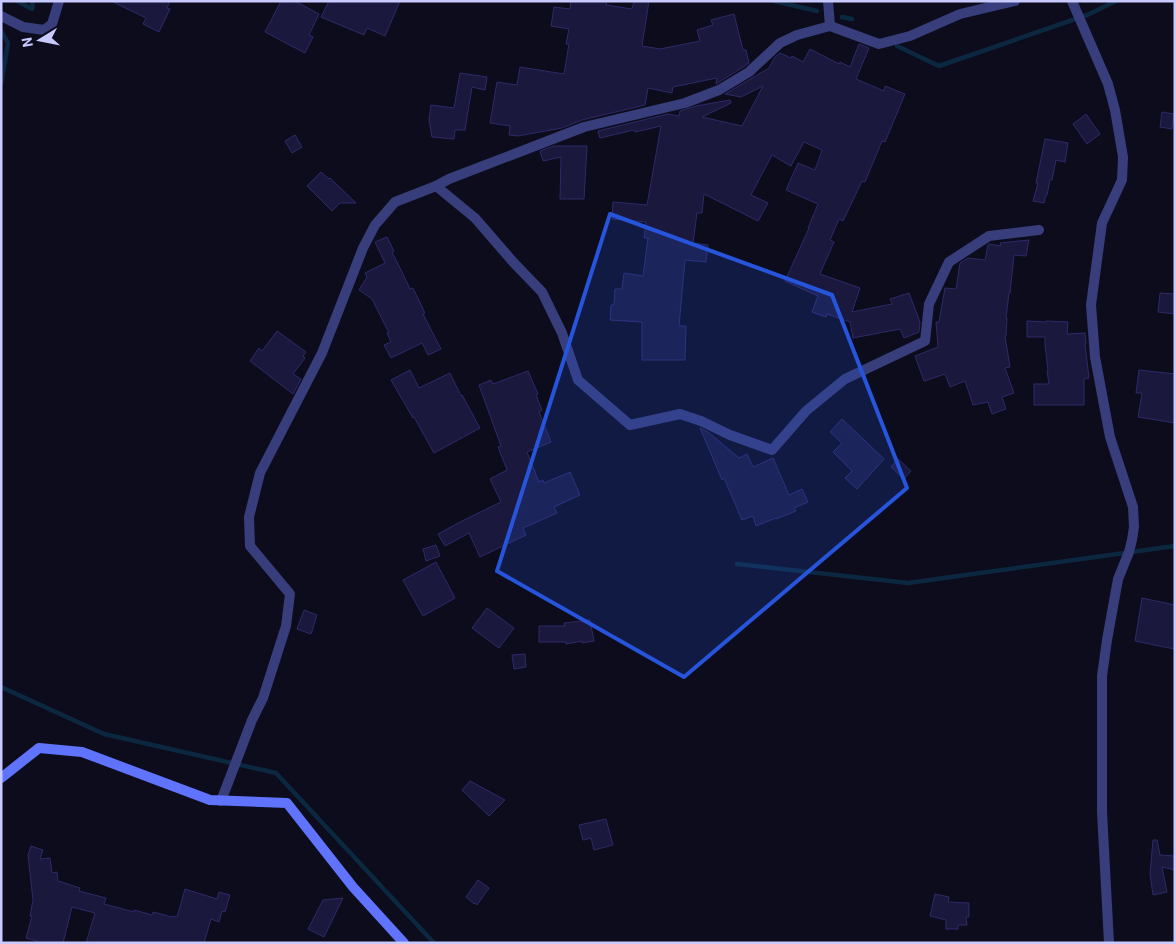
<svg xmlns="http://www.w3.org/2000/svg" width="1176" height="944" font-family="Roboto,sans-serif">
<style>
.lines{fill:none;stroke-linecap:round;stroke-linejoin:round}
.stream{stroke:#0c2840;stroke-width:4.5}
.building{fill:#1a183d;stroke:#2e2a69}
.street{stroke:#373e7b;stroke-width:10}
.secondary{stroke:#6073fd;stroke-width:10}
.marked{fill:#2654da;fill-opacity:0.2;stroke:#2654da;stroke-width:4;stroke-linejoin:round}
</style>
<rect width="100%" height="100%" fill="#0c0c1c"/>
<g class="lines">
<g class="stream">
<polyline points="17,1 32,9 33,1"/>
<polyline points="774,1 817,11"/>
<polyline points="842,17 852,19"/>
<polyline points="1,31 8,43 1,85"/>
<polyline points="897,46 939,66 1087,15 1116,1"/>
<polyline points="737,564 908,583 1175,546"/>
<polyline points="1,687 104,734 276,773 434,943"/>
</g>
</g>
<g class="building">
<polygon points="111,1 170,1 167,8 170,9 159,32 143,24 146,18"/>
<polygon points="281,1 295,1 319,14 309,35 313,37 305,53 265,32"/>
<polygon points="329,1 400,1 385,36 367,28 364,35 321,17"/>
<polygon points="571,1 607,1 606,5 632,9 634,1 649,1 642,46 660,49 700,41 697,30 713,25 711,20 734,14 743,50 746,50 749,63 745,66 716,84 717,78 673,87 672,93 648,88 645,105 582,120 562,128 518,136 509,135 510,126 490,123 497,82 517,85 520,67 564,74 569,44 566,44 569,29 551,26 554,7 570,9"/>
<polygon points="859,44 869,48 856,79 884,91 885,86 905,94 885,142 882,141 865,182 862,181 843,221 839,219 830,240 834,242 820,274 860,288 852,312 892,304 890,299 909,293 920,322 919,332 904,338 900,329 853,338 850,322 827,314 826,317 812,312 818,296 785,281 809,228 808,228 818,204 786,190 798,163 815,170 822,150 804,142 791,166 772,155 751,195 768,203 758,221 704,194 702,213 697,213 693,243 708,245 706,262 685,260 679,326 686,326 685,360 642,360 642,322 610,320 611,305 614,305 615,289 622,289 624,273 643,276 648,238 644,238 646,222 612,219 613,202 647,205 661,126 635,132 634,130 600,138 598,131 668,114 679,116 680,111 696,106 730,100 731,103 702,117 742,126 763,86 741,97 725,94 769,68 775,57 780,53 791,58 792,56 803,62 810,49 839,64 840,62 850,67"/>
<polygon points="460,73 487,77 485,90 472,87 465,130 455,130 454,139 432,137 429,120 431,105 454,108"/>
<polygon points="1162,112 1174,114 1172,129 1160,127"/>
<polygon points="1086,114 1100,134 1087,144 1073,124"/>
<polygon points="295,135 302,147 292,153 285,141"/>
<polygon points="1045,139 1068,143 1065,162 1056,160 1052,180 1050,180 1047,195 1046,195 1044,203 1033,201 1038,183 1036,183"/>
<polygon points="554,146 587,146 584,199 560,199 561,157 543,161 540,151"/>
<polygon points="321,172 329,179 330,178 356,203 340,203 332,211 307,186"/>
<polygon points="387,237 394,251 392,252 403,274 410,289 413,288 425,313 423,314 441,349 428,355 422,343 391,358 384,345 391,342 387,333 389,333 372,299 359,290 367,277 365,273 385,263 375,242"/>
<polygon points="1029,240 1026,256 1014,255 1010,293 1009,293 1006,318 1007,318 1006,336 1005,336 1010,367 1005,368 1014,393 1002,397 1006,409 992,414 988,402 973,405 965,381 950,387 945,374 924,381 915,356 938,347 936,322 939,322 945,288 956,289 960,263 968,258 985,260 988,245 989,244 1001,246 1000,243"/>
<polygon points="1160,293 1175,294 1175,314 1158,312"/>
<polygon points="1027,321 1046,322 1046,321 1068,322 1067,334 1085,333 1086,344 1085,344 1089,378 1084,379 1084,405 1034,405 1034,384 1049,384 1047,371 1048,371 1045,344 1045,337 1027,337"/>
<polygon points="277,331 306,352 303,356 305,358 293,374 301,379 293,394 250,361 259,348 262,351"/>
<polygon points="410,370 419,388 450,373 461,396 462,395 480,428 434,453 414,417 413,418 391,380"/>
<polygon points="1139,370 1175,374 1175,423 1138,417 1142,393 1136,393"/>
<polygon points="528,371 538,394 536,395 542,410 539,412 551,442 527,452 539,482 543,480 544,483 570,472 580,495 554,507 557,513 523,528 526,535 480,557 469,533 445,546 438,534 462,521 501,502 490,479 507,470 498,447 501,446 479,385 491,380 493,384"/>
<polygon points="842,419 884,459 857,489 845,478 852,471 833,452 842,443 830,432"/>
<polygon points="700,428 708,432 739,458 747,454 753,467 773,458 789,495 802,489 808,502 794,508 796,511 776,519 776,518 756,526 753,516 742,520 724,478 722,480"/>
<polygon points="898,459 911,471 904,479 891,467"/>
<polygon points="436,545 440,556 426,561 423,549"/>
<polygon points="436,562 455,598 423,616 403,580"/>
<polygon points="1142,598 1175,605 1175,642 1174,649 1135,641"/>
<polygon points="487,608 514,628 499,648 472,628"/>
<polygon points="304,610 317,615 311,634 297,629"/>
<polygon points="590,620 594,641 582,643 582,641 566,644 566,642 539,642 539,626 565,626 564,623"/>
<polygon points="525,654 526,667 514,669 512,655"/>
<polygon points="470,781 505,800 489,816 462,790"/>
<polygon points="606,819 613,845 594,850 591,838 583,840 579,825"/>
<polygon points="1153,840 1157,840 1160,855 1175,856 1175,870 1162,867 1167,892 1153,895 1150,874"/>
<polygon points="31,846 43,850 40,859 50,858 52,873 57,872 58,881 80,888 79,891 106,898 104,904 134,912 134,910 152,915 153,912 172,917 173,916 177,917 185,889 217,899 219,892 230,895 225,912 222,911 219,922 211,919 204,943 86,943 95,913 72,907 63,943 36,943 37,941 26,938 32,916 30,916 33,900 28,855"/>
<polygon points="478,880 489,888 477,905 475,903 474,904 466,897"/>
<polygon points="935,894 949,897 948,902 969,903 969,917 966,917 967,925 958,925 958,929 946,929 946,920 930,916"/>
<polygon points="343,898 324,937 308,929 323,900"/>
</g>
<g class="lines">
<g class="street">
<polyline points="1072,1 1108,84 1115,110 1123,157 1122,180 1102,223 1091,305 1095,357 1110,437 1133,507 1134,527 1132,540 1129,552 1118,579 1107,640 1102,676 1102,812 1109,943"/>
<polyline points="1,16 23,27 44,30 52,24 59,1"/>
<polyline points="830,26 879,44 910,36 960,14 1015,1"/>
<polyline points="436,186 475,218 514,263 542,292 562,333 578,380 630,425 680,414 701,421 730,435 772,450 806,411 845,379 925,341 929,304 949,262 989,236 1039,230"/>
<polyline points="221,801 252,720 263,698 286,626 290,594 250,546 249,517 260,473 322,353 363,248 375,225 395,202 436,186 449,179 584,127 685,103 719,90 749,72 780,43 797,35 830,26 828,1"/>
</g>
<polyline class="secondary" points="1,778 39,748 82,752 210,800 287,803 353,887 404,943"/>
</g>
<path class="marked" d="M 610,214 L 832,295 L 907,488 L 684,677 L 497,571 Z"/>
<rect width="1176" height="944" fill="none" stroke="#c8c9fe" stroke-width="5"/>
<g transform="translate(40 40) rotate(260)" stroke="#0c0c1c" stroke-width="4" paint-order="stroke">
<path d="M0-4L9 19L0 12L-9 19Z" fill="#c8c9fe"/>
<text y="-8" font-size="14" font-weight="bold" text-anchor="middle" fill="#c8c9fe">N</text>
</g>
</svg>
